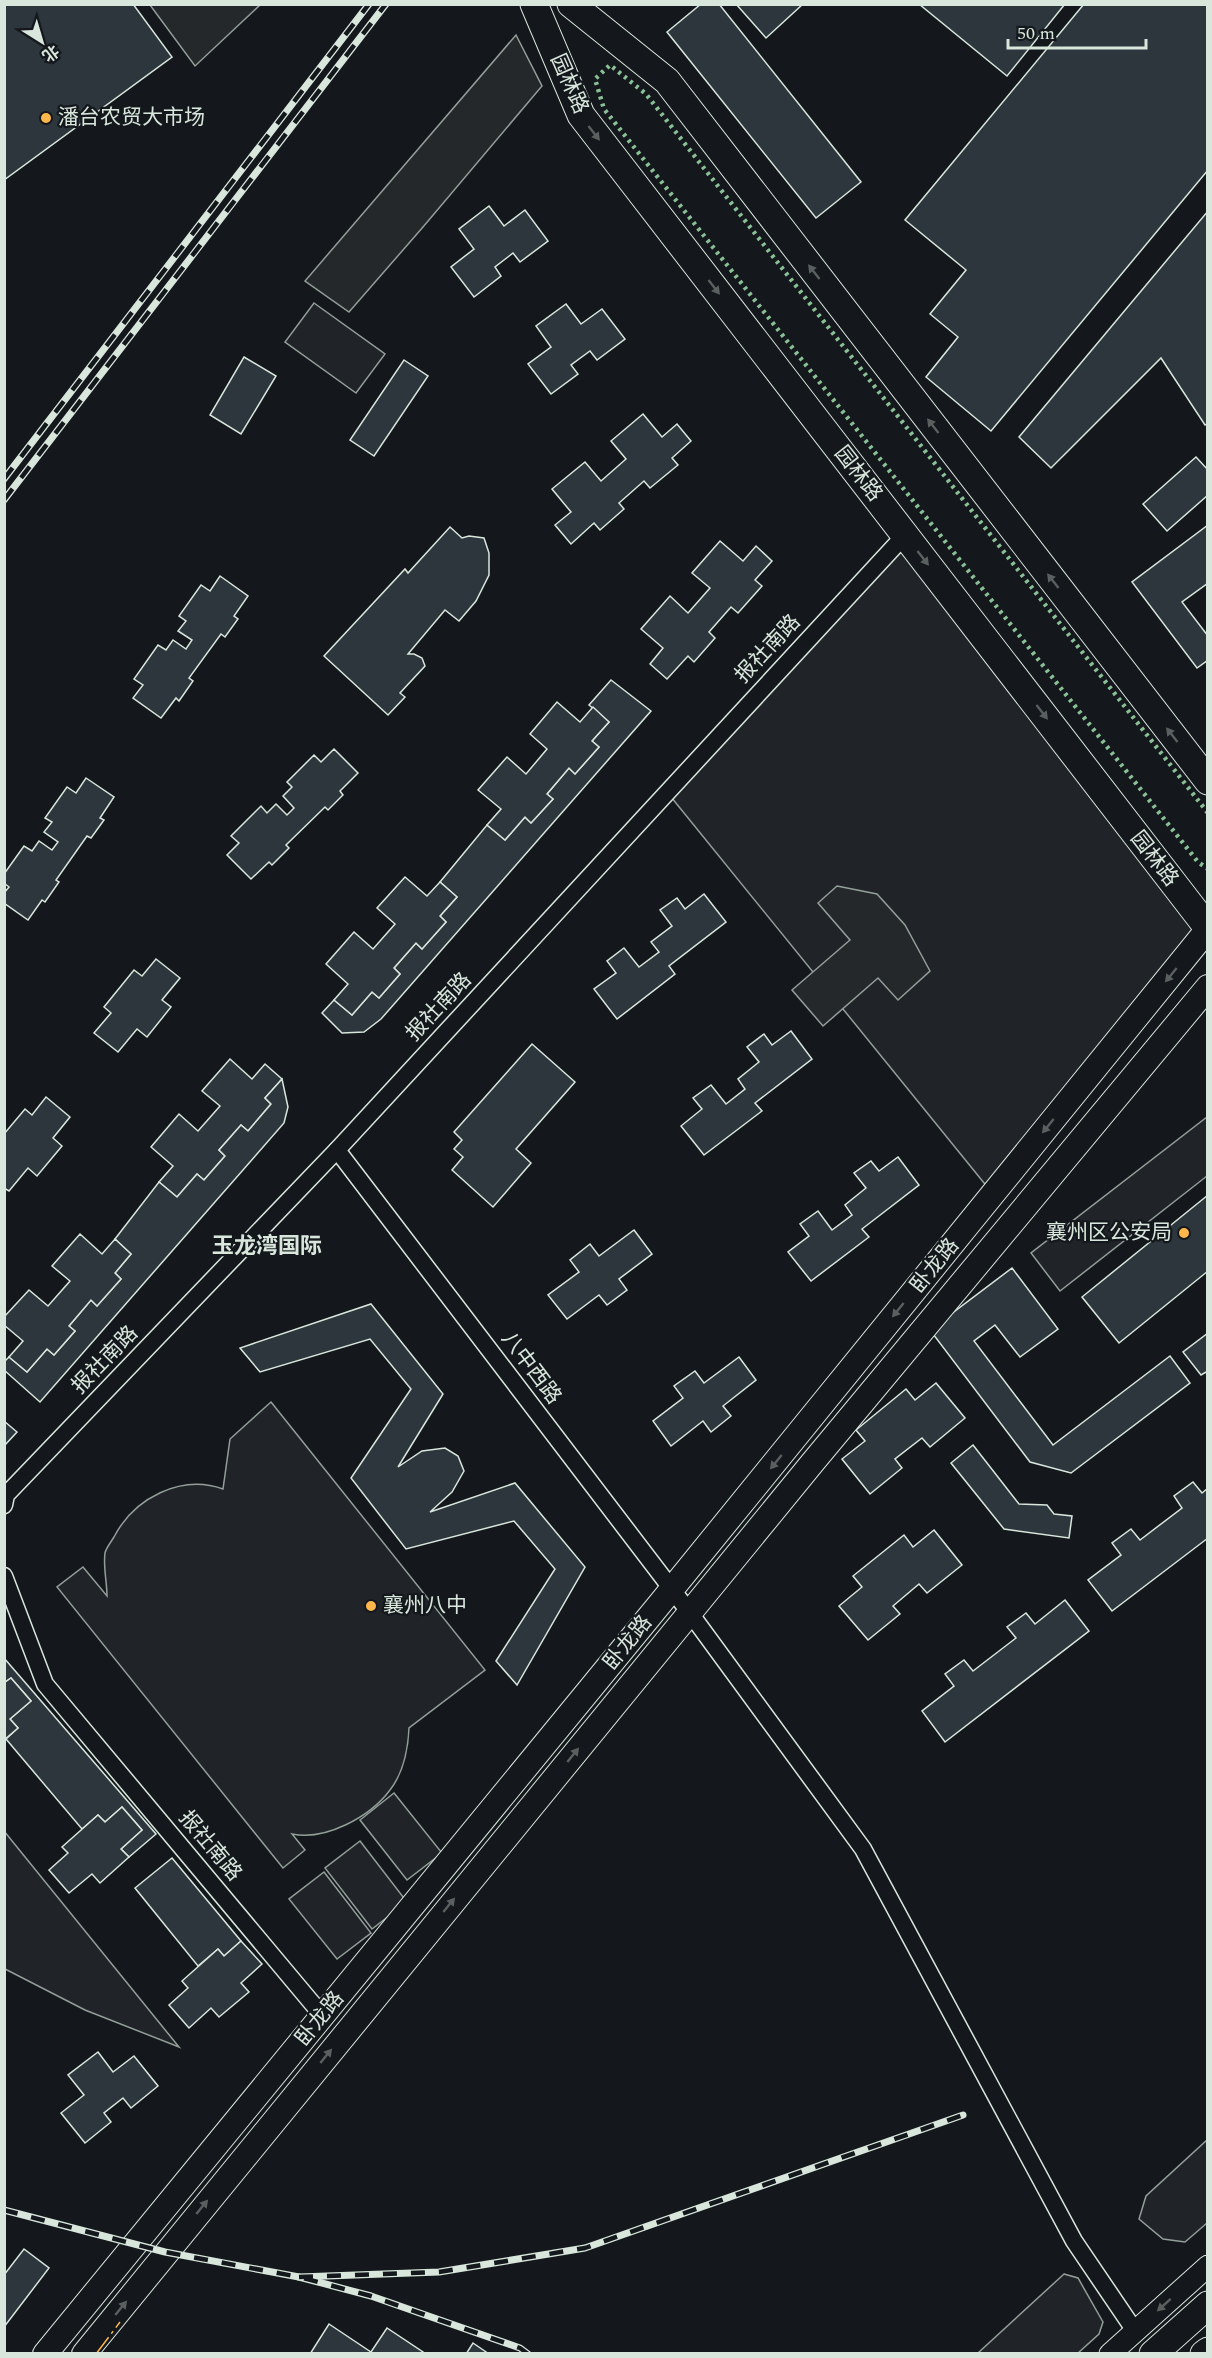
<svg xmlns="http://www.w3.org/2000/svg" width="1212" height="2358" font-family="Spectral,'Noto Sans SC',serif">
<style>
.green{fill:#202428;stroke:#939e99;stroke-width:1.5}
.parking{fill:#24282b;stroke:#939e99;stroke-width:1.5}
.building{fill:#2c363c;stroke:#d8e6dc;stroke-width:1.5}
.lines{fill:none;stroke-linecap:round;stroke-linejoin:round}
.minor-casing{stroke:#d8e6dc;stroke-width:19}
.tertiary-casing{stroke:#d8e6dc;stroke-width:23}
.secondary-casing{stroke:#d8e6dc;stroke-width:26}
.primary-casing{stroke:#d8e6dc;stroke-width:29}
.trunk-casing{stroke:#d8e6dc;stroke-width:29}
.minor{stroke:#14181c;stroke-width:16}
.tertiary{stroke:#14181c;stroke-width:21}
.secondary{stroke:#14181c;stroke-width:24}
.primary{stroke:#14181c;stroke-width:27}
.trunk{stroke:#14181c;stroke-width:27}
.rail-casing{stroke:#d8e6dc;stroke-width:7}
.rail{stroke:#14181c;stroke-width:4.5;stroke-dasharray:14;stroke-linecap:butt}
.hedge{stroke:#8ac095;stroke-width:4.5;stroke-dasharray:3 4.5;stroke-linecap:butt}
.power{stroke:#ffb74d;stroke-width:1.5;stroke-dasharray:21 4.5 3 4.5;stroke-linecap:butt}
.oneway{fill:#59605f}
.poi-dot{fill:#ffb74d;stroke:#14181c;stroke-width:2}
.labels{text-anchor:middle;dominant-baseline:central;stroke-width:4.5;stroke-linejoin:round;paint-order:stroke}
.street-label{font-size:21px;fill:#d8e6dc;stroke:#14181c}
.poi-label{font-size:21px;fill:#d8e6dc;stroke:#14181c;text-anchor:start}
.neighbourhood-label{font-size:22px;font-weight:bold;fill:#d8e6dc;stroke:#14181c}
</style>
<rect width="100%" height="100%" fill="#14181c"/>
<g class="green">
<polygon points="314,303 385,354 356,393 285,342"/>
<polygon points="905,535 1207,928 993,1194 667,792"/>
<polygon points="1207,1117 1207,1176 1060,1291 1031,1253"/>
<path d="M 271,1402 L 485,1670 L 409,1728 C 408,1750 404,1772 390,1790 C 370,1817 325,1841 292,1834 L 305,1850 L 283,1868 L 57,1587 L 83,1567 L 107,1596 C 107,1582 103,1566 105,1553 C 106,1548 111,1542 114,1537 C 134,1498 181,1474 223,1489 L 230,1439 Z"/>
<polygon points="394,1793 442,1853 407,1880 360,1820"/>
<polygon points="4,1831 179,2047 85,2010 5,1969"/>
<polygon points="360,1841 407,1902 372,1929 325,1868"/>
<polygon points="324,1872 371,1933 337,1959 289,1899"/>
<polygon points="1207,2140 1207,2223 1185,2242 1163,2239 1139,2219 1146,2196"/>
<polygon points="1064,2274 1078,2278 1103,2322 1099,2334 1078,2353 978,2353"/>
</g>
<g class="parking">
<polygon points="150,5 260,5 195,66"/>
<polygon points="516,35 542,86 423,227 349,312 305,281"/>
<polygon points="837,886 877,894 905,925 930,971 898,1000 878,978 823,1026 792,990 850,940 818,903"/>
</g>
<g class="building">
<polygon points="4,4 133,4 172,57 4,180"/>
<polygon points="701,4 719,4 861,182 816,218 667,32"/>
<polygon points="736,4 803,4 766,38"/>
<polygon points="919,4 1065,4 1007,76"/>
<polygon points="1084,4 1208,4 1208,170 991,431 926,377 958,337 930,314 966,270 905,220"/>
<polygon points="489,206 504,226 525,210 548,241 520,262 513,253 495,267 501,276 474,297 451,267 474,249 459,229"/>
<polygon points="1208,211 1208,423 1205,425 1161,358 1051,468 1019,437"/>
<polygon points="566,304 581,324 602,309 625,339 597,360 590,351 571,365 578,374 551,394 528,364 551,347 536,326"/>
<polygon points="244,357 276,376 241,434 210,415"/>
<polygon points="404,360 428,376 374,456 350,440"/>
<polygon points="643,414 662,437 677,424 691,441 672,458 678,465 650,488 644,481 619,503 624,509 600,530 594,523 571,544 555,525 571,512 552,489 585,462 601,481 626,459 611,441"/>
<polygon points="1196,457 1208,470 1208,495 1167,531 1143,504"/>
<polygon points="1208,525 1208,583 1182,602 1208,636 1208,660 1197,668 1132,582"/>
<polygon points="450,527 462,538 469,536 484,538 489,553 489,575 476,601 459,621 445,610 408,654 414,654 422,658 425,666 400,693 405,697 388,715 324,656 405,569 408,573"/>
<polygon points="720,541 743,561 756,546 772,561 755,580 762,586 738,613 731,607 709,632 715,638 694,662 688,656 667,679 650,664 663,648 641,629 670,596 688,613 710,588 692,573"/>
<polygon points="220,576 248,596 234,616 238,619 225,637 221,634 189,678 193,681 179,701 176,698 161,718 133,698 143,685 134,679 158,645 166,650 173,640 186,649 192,640 178,631 186,621 179,616 201,585 210,591"/>
<polygon points="611,680 651,711 381,1019 364,1032 342,1033 322,1013 334,1000 352,1015 372,992 379,998 400,974 394,968 416,943 422,949 446,922 440,916 457,897 440,882 487,825 505,840 525,817 531,823 553,799 547,794 569,768 575,774 599,747 592,741 609,722 589,705"/>
<polygon points="557,702 580,722 593,707 609,722 592,741 599,747 575,774 569,768 547,794 553,799 531,823 525,817 505,840 487,825 501,809 478,790 507,757 526,774 547,749 530,734"/>
<polygon points="334,749 358,773 340,791 343,795 328,810 325,807 286,845 289,848 272,865 269,862 251,879 227,855 239,843 231,836 261,806 267,813 276,804 287,815 294,808 283,796 292,787 287,782 314,755 321,762"/>
<polygon points="86,778 114,797 100,818 104,820 91,838 87,836 56,880 59,882 45,902 42,900 28,920 4,903 4,893 9,887 4,883 4,874 24,846 32,851 39,841 52,850 58,842 44,832 52,822 45,818 67,787 76,793"/>
<polygon points="405,877 427,896 440,882 457,897 440,916 446,922 422,949 416,943 394,968 400,974 379,998 372,992 352,1015 334,1000 348,984 326,964 354,932 373,949 395,924 377,908"/>
<polygon points="704,894 726,922 669,966 675,974 617,1019 594,989 616,973 607,961 624,948 639,967 659,952 651,942 672,926 660,910 677,898 685,909"/>
<polygon points="156,959 180,978 162,1000 171,1007 147,1037 137,1029 118,1052 94,1033 111,1013 104,1007 134,970 142,976"/>
<polygon points="791,1031 812,1059 755,1103 762,1111 704,1155 681,1126 702,1109 693,1098 711,1085 726,1104 745,1089 738,1079 759,1062 747,1047 764,1034 772,1045"/>
<polygon points="532,1044 575,1082 516,1149 531,1163 493,1207 452,1170 463,1157 454,1149 462,1140 454,1132"/>
<polygon points="230,1059 252,1079 265,1064 282,1079 265,1098 271,1104 248,1131 241,1125 219,1150 225,1156 204,1180 197,1174 177,1197 159,1182 173,1166 151,1147 179,1114 198,1131 220,1106 202,1091"/>
<polygon points="282,1079 288,1107 284,1123 40,1402 4,1370 4,1362 9,1357 27,1372 47,1349 54,1355 75,1331 69,1326 91,1300 97,1306 121,1279 115,1273 131,1254 115,1239 159,1182 177,1197 197,1174 204,1180 225,1156 219,1150 241,1125 248,1131 271,1104 265,1098"/>
<polygon points="46,1097 70,1117 53,1138 62,1146 37,1176 28,1168 9,1191 4,1188 4,1134 25,1109 32,1115"/>
<polygon points="898,1157 919,1185 862,1229 869,1237 811,1281 788,1252 809,1236 800,1224 818,1211 832,1230 852,1215 845,1205 866,1188 854,1173 871,1161 879,1171"/>
<polygon points="1208,1195 1208,1271 1119,1343 1082,1297"/>
<polygon points="634,1230 652,1254 619,1279 627,1290 607,1305 599,1295 567,1319 548,1295 579,1272 570,1260 590,1244 599,1256"/>
<polygon points="80,1234 102,1254 115,1239 131,1254 115,1273 121,1279 97,1306 91,1300 69,1326 75,1331 54,1355 47,1349 27,1372 9,1357 23,1341 4,1325 4,1317 29,1290 48,1306 70,1281 52,1266"/>
<polygon points="1012,1268 1058,1329 1020,1357 995,1325 974,1341 1053,1445 1170,1356 1190,1383 1071,1473 1030,1462 930,1330"/>
<polygon points="371,1304 443,1394 398,1467 422,1451 445,1448 458,1456 464,1471 452,1492 430,1512 515,1483 585,1567 517,1685 496,1661 555,1569 514,1521 406,1549 351,1478 411,1389 370,1339 260,1372 240,1348"/>
<polygon points="1208,1333 1208,1371 1201,1375 1183,1352"/>
<polygon points="739,1357 756,1380 723,1406 731,1416 711,1432 703,1421 671,1446 653,1421 683,1398 674,1386 695,1371 704,1383"/>
<polygon points="936,1383 965,1418 930,1447 922,1438 895,1459 902,1468 870,1494 842,1459 865,1441 856,1430 906,1389 915,1400"/>
<polygon points="4,1421 17,1432 4,1446"/>
<polygon points="973,1445 1019,1504 1047,1505 1054,1514 1072,1516 1069,1538 1004,1529 951,1463"/>
<polygon points="1193,1482 1202,1493 1208,1488 1208,1538 1112,1611 1088,1580 1121,1555 1112,1543 1131,1529 1140,1540 1182,1508 1174,1496"/>
<polygon points="934,1530 962,1565 927,1593 919,1584 893,1606 900,1614 868,1640 839,1606 862,1587 853,1576 904,1535 913,1547"/>
<polygon points="1065,1600 1089,1631 945,1742 922,1711 954,1686 945,1674 964,1660 973,1671 1016,1638 1007,1627 1026,1613 1035,1624"/>
<polygon points="4,1658 156,1834 129,1857 121,1849 142,1830 122,1807 105,1822 98,1815 82,1829 6,1739 18,1728 10,1719 31,1701 11,1678 4,1683"/>
<polygon points="11,1678 31,1701 10,1719 18,1728 4,1740 4,1683"/>
<polygon points="122,1807 142,1830 121,1849 129,1857 100,1883 92,1874 69,1893 49,1870 68,1853 62,1847 98,1815 105,1822"/>
<polygon points="172,1858 241,1941 224,1956 218,1949 198,1966 135,1888"/>
<polygon points="241,1941 262,1964 241,1983 249,1992 219,2017 211,2008 189,2028 169,2005 188,1988 182,1981 218,1949 224,1956"/>
<polygon points="98,2052 113,2072 134,2056 158,2086 131,2108 123,2098 104,2113 111,2122 85,2143 61,2113 84,2095 68,2075"/>
<polygon points="24,2249 49,2268 4,2327 4,2275"/>
<polygon points="329,2324 371,2352 387,2328 426,2354 310,2354"/>
<polygon points="473,2343 489,2354 466,2354"/>
</g>
<g class="lines">
<g class="minor-casing">
<g id="minor">
<polyline points="337,1150 690,1613 863,1849 1074,2241 1135,2331"/>
<polyline points="4,1505 6,1495 337,1150 905,535"/>
<polyline points="4,1576 45,1684 322,2015"/>
</g>
</g>
<g class="tertiary-casing">
<polyline id="tertiary" points="1110,2354 1208,2266"/>
</g>
<g class="secondary-casing">
<g id="secondary">
<polyline points="45,2354 663,1600 1208,929"/>
<polyline points="84,2354 813,1462 1208,987"/>
</g>
</g>
<g class="primary-casing">
<g id="primary">
<polyline points="534,4 581,115 1208,928"/>
<polyline points="571,4 667,81 1208,781"/>
</g>
</g>
<g class="trunk-casing">
<g id="trunk">
<polyline points="1153,2354 1208,2305"/>
<polyline points="1204,2354 1208,2351"/>
</g>
</g>
<use href="#minor" class="minor"/>
<use href="#tertiary" class="tertiary"/>
<use href="#secondary" class="secondary"/>
<use href="#primary" class="primary"/>
<use href="#trunk" class="trunk"/>
<g class="rail-casing">
<g id="rail">
<polyline points="4,479 369,4"/>
<polyline points="4,500 386,4"/>
<polyline points="4,2210 165,2252 299,2277 371,2296 520,2348 528,2354"/>
<polyline points="299,2277 439,2272 585,2248 963,2115"/>
</g>
</g>
<use href="#rail" class="rail"/>
<polyline class="hedge" points="1208,813 646,94 610,65 595,79 604,109 1198,862 1208,869"/>
<polyline class="power" points="96,2354 120,2322"/>
</g>
<defs><path id="oneway-solid" d="M-6-.8H1V-3.2L6.5 0L1 3.2V.8H-6Z" transform="scale(1.5)"/></defs>
<g class="oneway">
<use href="#oneway-solid" transform="translate(594 133) rotate(52)"/>
<use href="#oneway-solid" transform="translate(814 272) rotate(-128)"/>
<use href="#oneway-solid" transform="translate(714 287) rotate(52)"/>
<use href="#oneway-solid" transform="translate(933 426) rotate(-128)"/>
<use href="#oneway-solid" transform="translate(923 558) rotate(52)"/>
<use href="#oneway-solid" transform="translate(1053 581) rotate(-128)"/>
<use href="#oneway-solid" transform="translate(1042 712) rotate(52)"/>
<use href="#oneway-solid" transform="translate(1172 735) rotate(-128)"/>
<use href="#oneway-solid" transform="translate(1171 975) rotate(129)"/>
<use href="#oneway-solid" transform="translate(1048 1126) rotate(129)"/>
<use href="#oneway-solid" transform="translate(898 1310) rotate(129)"/>
<use href="#oneway-solid" transform="translate(776 1462) rotate(129)"/>
<use href="#oneway-solid" transform="translate(573 1755) rotate(-51)"/>
<use href="#oneway-solid" transform="translate(449 1905) rotate(-51)"/>
<use href="#oneway-solid" transform="translate(326 2056) rotate(-51)"/>
<use href="#oneway-solid" transform="translate(202 2207) rotate(-51)"/>
<use href="#oneway-solid" transform="translate(1164 2305) rotate(138)"/>
<use href="#oneway-solid" transform="translate(121 2308) rotate(-51)"/>
</g>
<g class="poi-dot">
<circle cx="46" cy="118" r="6"/>
<circle cx="1184" cy="1233" r="6"/>
<circle cx="371" cy="1606" r="6"/>
</g>
<g class="labels">
<g class="street-label">
<text transform="translate(569 84) rotate(66)">园林路</text>
<text transform="translate(858 474) rotate(52)">园林路</text>
<text transform="translate(768 649) rotate(-47)">报社南路</text>
<text transform="translate(1154 859) rotate(52)">园林路</text>
<text transform="translate(439 1007) rotate(-47)">报社南路</text>
<text transform="translate(935 1266) rotate(-51)">卧龙路</text>
<text transform="translate(105 1360) rotate(-46)">报社南路</text>
<text transform="translate(531 1368) rotate(53)">八中西路</text>
<text transform="translate(628 1643) rotate(-51)">卧龙路</text>
<text transform="translate(210 1846) rotate(50)">报社南路</text>
<text transform="translate(320 2019) rotate(-51)">卧龙路</text>
</g>
<g class="poi-label">
<text x="58" y="118">潘台农贸大市场</text>
<text x="1172" y="1233" text-anchor="end">襄州区公安局</text>
<text x="383" y="1606">襄州八中</text>
</g>
<g class="neighbourhood-label">
<text x="267" y="1246">玉龙湾国际</text>
</g>
</g>
<rect width="1212" height="2358" fill="none" stroke="#d8e6dc" stroke-width="12"/>
<g transform="translate(42 42) rotate(143)" stroke="#14181c" stroke-width="4.5" paint-order="stroke">
<path d="M0-4.5L10 22L0 15L-10 22Z" fill="#d8e6dc"/>
<text y="-9" font-size="16" font-weight="bold" text-anchor="middle" fill="#d8e6dc">北</text>
</g>
<path d="M1008 39v9h138v-9" fill="none" stroke="#d8e6dc" stroke-width="3"/>
<text x="1017" y="39" font-size="18" fill="#d8e6dc" stroke="#14181c" stroke-width="4.5" paint-order="stroke">50 m</text>
</svg>
